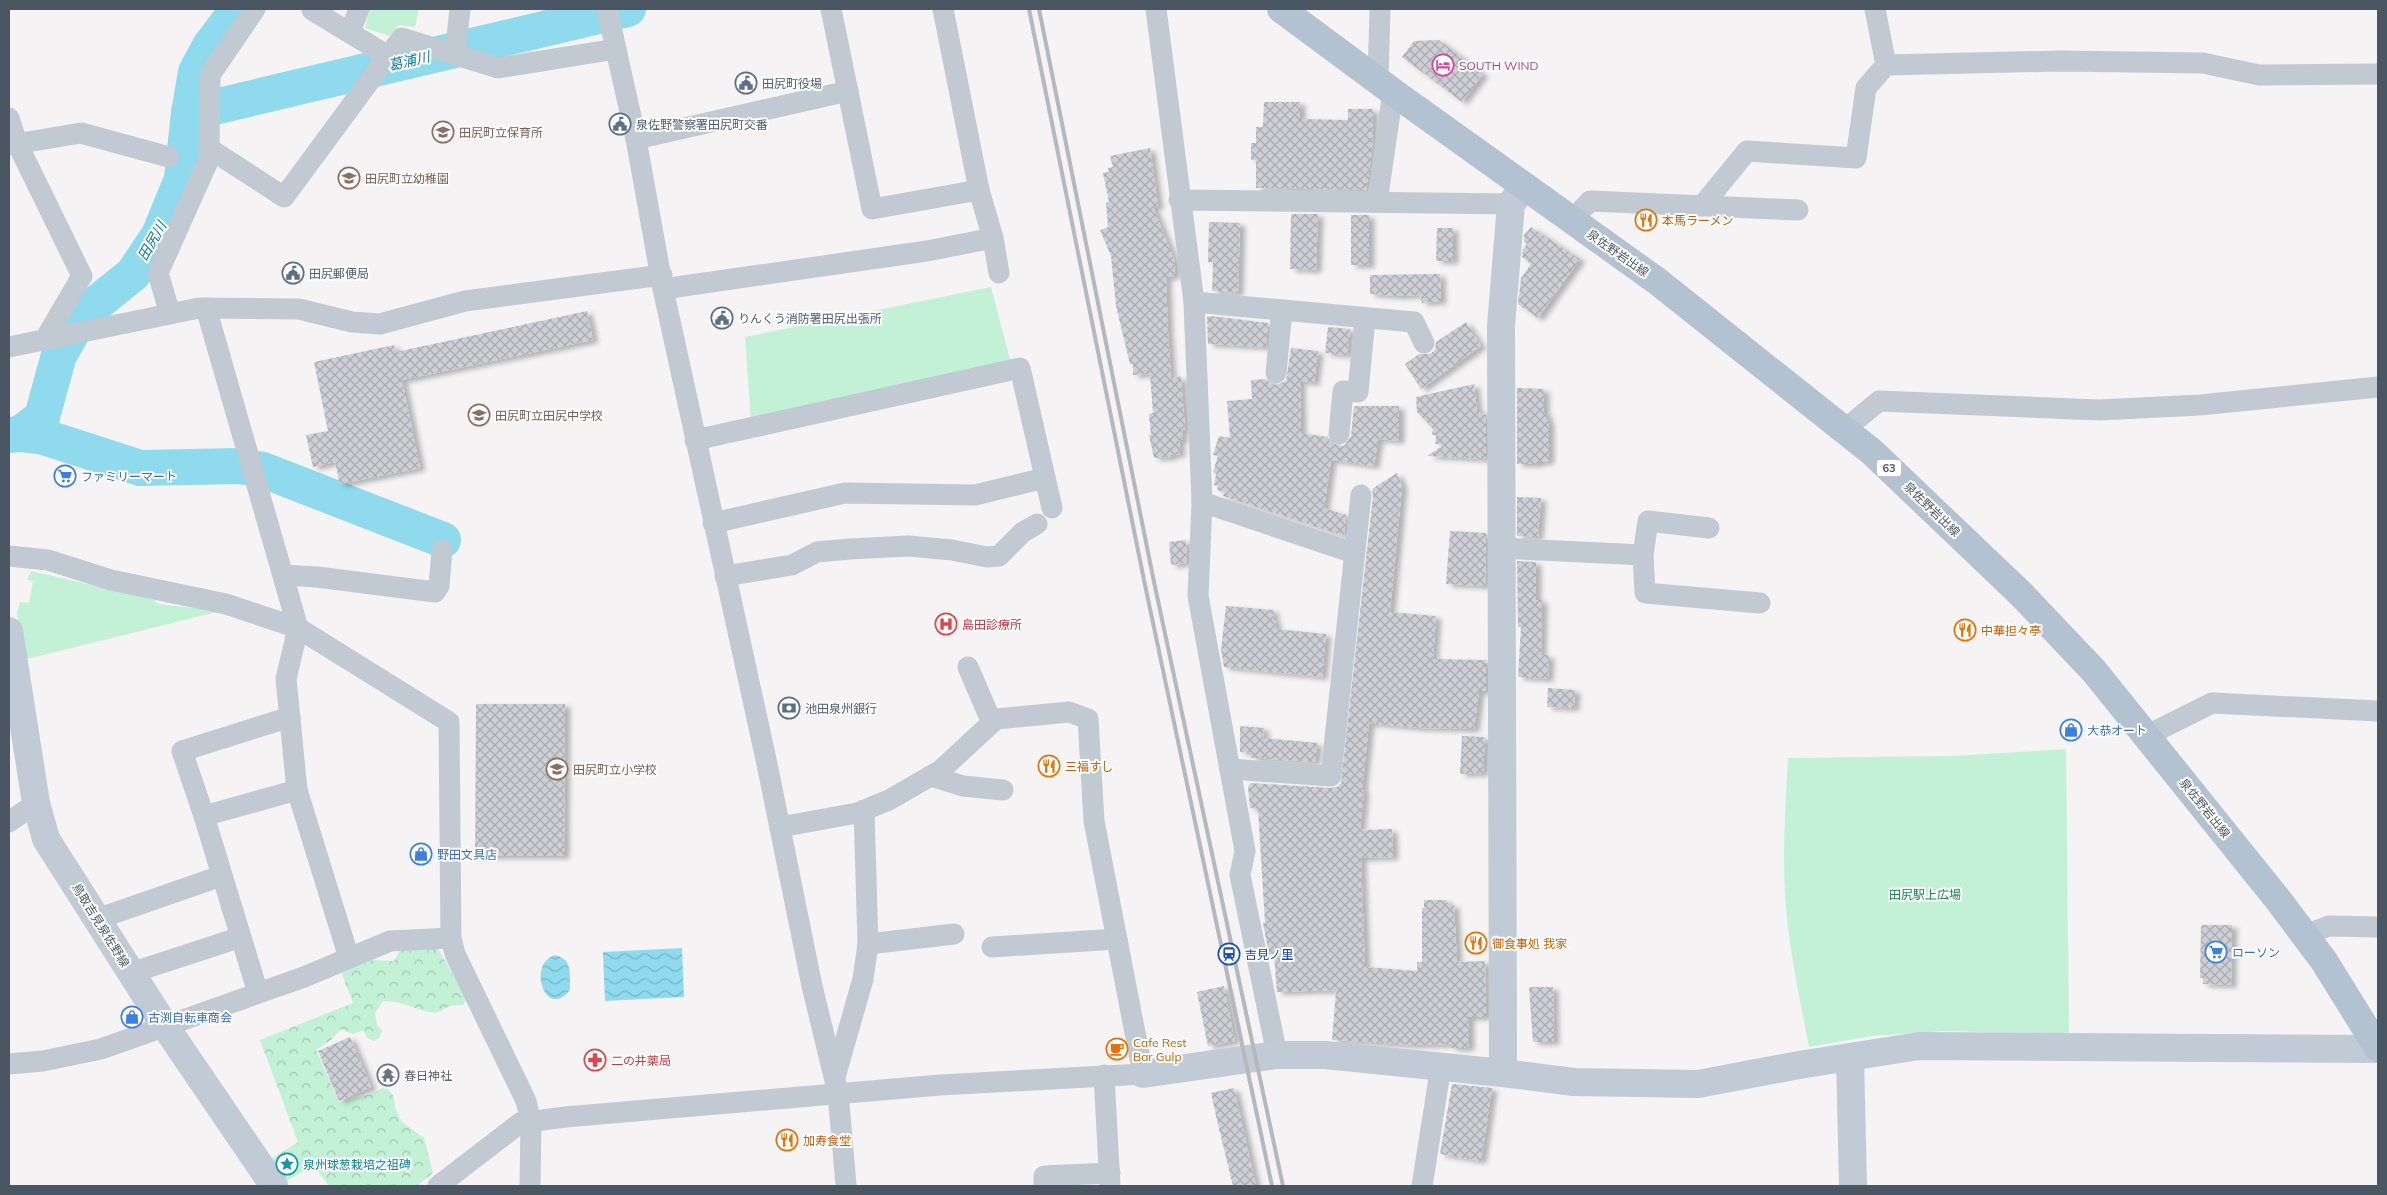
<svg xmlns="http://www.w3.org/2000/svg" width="2387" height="1195" font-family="Mulish,'Noto Sans JP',sans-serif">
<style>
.forest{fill:url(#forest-crowns)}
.park{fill:#c3f1d5}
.water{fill:url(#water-waves)}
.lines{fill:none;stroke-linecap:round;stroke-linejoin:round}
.river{stroke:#90daee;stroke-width:36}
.building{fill:url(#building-cross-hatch);filter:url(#shadow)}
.street{stroke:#c1cad2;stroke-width:21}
.secondary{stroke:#c1cbd6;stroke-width:28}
.primary{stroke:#b3c2d1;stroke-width:28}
.rail{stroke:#b5b8bd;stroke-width:4}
.labels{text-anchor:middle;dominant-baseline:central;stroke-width:4;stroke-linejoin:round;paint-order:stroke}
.shield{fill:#fff;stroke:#808990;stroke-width:1}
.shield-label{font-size:11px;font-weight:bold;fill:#4a5661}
.hotel-label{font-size:12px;fill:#b23c85;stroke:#fff;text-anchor:start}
.service-label{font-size:12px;fill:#4e5e75;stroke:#fff;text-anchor:start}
.education-label{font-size:12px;fill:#785e54;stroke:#fff;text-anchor:start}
.food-label{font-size:12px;fill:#c56008;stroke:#fff;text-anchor:start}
.street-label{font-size:12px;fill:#4a5661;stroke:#fff}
.shop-label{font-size:12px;fill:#366cbe;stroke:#fff;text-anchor:start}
.health-label{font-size:12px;fill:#be3a42;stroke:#fff;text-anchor:start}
.park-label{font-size:12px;fill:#17864f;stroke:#fff}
.transit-label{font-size:12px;fill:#164399;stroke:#fff;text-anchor:start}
.worship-label{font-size:12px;fill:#5b616d;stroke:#fff;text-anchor:start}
.culture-label{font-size:12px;fill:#0d838f;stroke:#fff;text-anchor:start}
.water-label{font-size:14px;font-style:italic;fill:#0c7c9b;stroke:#fff}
</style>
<defs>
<pattern id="forest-crowns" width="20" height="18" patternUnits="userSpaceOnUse" patternTransform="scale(1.25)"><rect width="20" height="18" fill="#c3f1d5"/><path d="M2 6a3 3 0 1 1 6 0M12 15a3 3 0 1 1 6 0" fill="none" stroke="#a0c6b0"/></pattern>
<pattern id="water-waves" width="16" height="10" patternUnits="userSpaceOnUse" patternTransform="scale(1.25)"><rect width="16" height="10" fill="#90daee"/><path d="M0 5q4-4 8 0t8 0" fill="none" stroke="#78b4c4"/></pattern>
<pattern id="building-cross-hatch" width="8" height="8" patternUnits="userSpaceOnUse" patternTransform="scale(1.25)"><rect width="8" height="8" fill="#cdcfd5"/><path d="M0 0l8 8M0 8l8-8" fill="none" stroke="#a8abb0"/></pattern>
<filter id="shadow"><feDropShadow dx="5.5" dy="3" stdDeviation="2.5" flood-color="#0004"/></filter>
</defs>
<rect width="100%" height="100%" fill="#f5f3f3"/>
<path class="forest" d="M 437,947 L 467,998 L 463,1005 L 450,1006 L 436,1013 C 418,1011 402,1001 383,1001 L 375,1013 L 377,1025 L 382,1031 L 379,1038 L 374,1041 L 367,1038 L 364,1030 L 353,1034 L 341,1029 L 331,1040 L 316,1050 L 339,1102 L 372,1094 L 382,1088 L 388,1089 L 394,1097 L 395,1108 L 402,1122 L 424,1138 L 433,1173 L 417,1186 L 329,1186 L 313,1165 L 280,1185 L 265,1163 L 298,1142 L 260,1040 L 353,1003 L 341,972 L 372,960 L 394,961 L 400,950 Z"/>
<g class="park">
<polygon points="370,9 419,9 415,27 398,25 393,37 365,28"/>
<polygon points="991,287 1012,367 751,423 745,337"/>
<polygon points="31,571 153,599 158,604 221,611 23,660 17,613 20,602 29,603 33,581 27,580"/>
<path d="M 2066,749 L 2069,1034 L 1943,1031 L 1872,1036 L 1809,1047 C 1800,1000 1790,954 1786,907 C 1782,857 1785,808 1788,758 L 1954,756 Z"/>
</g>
<g class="water">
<polygon points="682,948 684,997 605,1001 603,952"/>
<path d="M 555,955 C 574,960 569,974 570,990 C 546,1021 526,964 555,955 Z"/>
</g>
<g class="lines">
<g class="river">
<polyline points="189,113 628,9"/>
<polyline points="20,434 44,437 140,468 240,466 263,470 443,540"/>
<polyline points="9,435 20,434 42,417 59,355 82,315 133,274 159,235 182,179 189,113 196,72 210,46 238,9"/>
</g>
</g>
<g class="building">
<polygon points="1439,40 1483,74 1462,102 1402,57 1414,41"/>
<polygon points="1264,102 1300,102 1300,119 1348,120 1348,109 1373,109 1372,151 1366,190 1256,188 1256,160 1251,160 1251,143 1256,143 1256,127 1263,127"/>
<polygon points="1150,148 1158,206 1153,207 1174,259 1175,276 1166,277 1168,332 1171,379 1181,376 1185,430 1182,430 1183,440 1179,440 1180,454 1171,455 1171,457 1154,458 1149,435 1151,435 1149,414 1153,413 1150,374 1133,375 1133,364 1130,364 1116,306 1111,256 1100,230 1108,227 1106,203 1109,202 1103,173 1109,172 1108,168 1113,167 1110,156"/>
<polygon points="1291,214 1318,214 1316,270 1290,269"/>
<rect x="1351" y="215" width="18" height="50"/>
<polygon points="1209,222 1240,223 1238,293 1212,291 1213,262 1208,262"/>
<polygon points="1531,227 1580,259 1538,318 1518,304 1521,278 1531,264 1522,257 1523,249 1527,244 1524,242 1524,235"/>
<polygon points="1437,228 1453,228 1453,261 1436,261"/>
<polygon points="1440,274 1441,301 1422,303 1420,295 1398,296 1370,294 1370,275"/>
<polygon points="587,311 593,340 402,380 420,468 340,484 335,462 313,467 306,435 328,431 314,362 394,345 396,352"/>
<polygon points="1211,316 1268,323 1266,347 1208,344 1207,317"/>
<polygon points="1466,322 1481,346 1421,389 1405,364 1419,354 1430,354 1435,350 1436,342"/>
<polygon points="1328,327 1350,329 1347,355 1325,353"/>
<polygon points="1291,348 1318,351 1314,383 1300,381 1301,433 1327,437 1332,444 1344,446 1351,436 1354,406 1399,406 1399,441 1378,439 1374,466 1331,460 1324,508 1346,515 1344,536 1223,496 1225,492 1217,490 1218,486 1214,485 1216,474 1213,472 1218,456 1213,455 1219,436 1230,438 1227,401 1252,399 1251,380 1265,379 1275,385 1286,381"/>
<polygon points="1474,384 1477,411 1483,411 1482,415 1486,415 1486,459 1427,456 1444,445 1435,444 1436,435 1432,435 1433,429 1417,412 1416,397"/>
<polygon points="1517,388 1544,389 1544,414 1547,413 1547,420 1549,420 1549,459 1547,462 1538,462 1538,464 1517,464"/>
<polygon points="1397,473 1402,486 1390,612 1436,616 1433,659 1486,660 1486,691 1479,691 1474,729 1420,728 1369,723 1362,790 1364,790 1360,830 1392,829 1393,857 1361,858 1365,967 1417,971 1417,962 1422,962 1422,908 1424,908 1424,900 1446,900 1449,905 1454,905 1457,962 1485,961 1486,1017 1469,1017 1469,1048 1451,1048 1451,1044 1415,1045 1332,1040 1336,990 1277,992 1274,954 1269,955 1263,923 1265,923 1258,809 1250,808 1248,788 1250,783 1330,788 1337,787 1341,783 1373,496 1372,489"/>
<polygon points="1517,497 1541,498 1538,537 1517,536"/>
<polygon points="1450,531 1486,533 1485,586 1446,584"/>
<polygon points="1186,540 1187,563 1171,565 1169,542"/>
<polygon points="1517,561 1536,562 1536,600 1542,600 1541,655 1549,655 1548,679 1518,677 1521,627 1518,627"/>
<polygon points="1226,606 1274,610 1273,620 1276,620 1275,629 1326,634 1322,677 1224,667 1221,650"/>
<polygon points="1548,688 1575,690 1574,708 1547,707"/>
<polygon points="476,704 565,704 564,856 475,856"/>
<polygon points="1240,726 1264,728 1263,738 1317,743 1315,762 1251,758 1252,753 1240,752"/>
<polygon points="1462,736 1485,737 1483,773 1460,774"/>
<polygon points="2201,925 2232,925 2231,985 2203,984 2203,978 2200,978"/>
<polygon points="1224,986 1235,1041 1208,1046 1197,992"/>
<polygon points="1529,987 1553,987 1554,1042 1533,1042"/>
<polygon points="350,1037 371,1087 339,1101 318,1051"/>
<polygon points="1452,1084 1492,1088 1481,1161 1440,1154"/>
<polygon points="1234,1088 1256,1186 1233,1186 1216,1116 1211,1093"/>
</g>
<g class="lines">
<g class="street">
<polyline points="607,9 636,139 663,289 767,764 812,986 838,1093 846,1185"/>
<polyline points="831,9 872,209 979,190 993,238 999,273"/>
<polyline points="943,9 979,190"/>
<polyline points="1156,9 1194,302 1202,502 1198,596 1245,851 1240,875 1277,1055"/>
<polyline points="1875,9 1886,65"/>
<polyline points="312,10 388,56 402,38 498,68 616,49"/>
<polyline points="350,32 359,9"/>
<polyline points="455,55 460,9"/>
<polyline points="1378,80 1380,9"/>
<polyline points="9,118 17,143 82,276 45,339"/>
<polyline points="636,139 848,91"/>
<polyline points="9,145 81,133 169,157"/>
<polyline points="210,149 284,197 388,56"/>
<polyline points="1179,200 1511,204"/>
<polyline points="1377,202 1393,92"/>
<polyline points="1702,206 1747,151 1856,158 1866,88 1886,65 2060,61 2203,63 2259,75 2378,74"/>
<polyline points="1572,220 1590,201 1798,210"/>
<polyline points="663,289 927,251 993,238"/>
<polyline points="1194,302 1414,322 1424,343"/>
<polyline points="206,308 298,628 286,679 297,790 204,816 258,993"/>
<polyline points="170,314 158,273 209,159 210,75 255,9"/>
<polyline points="9,347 199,308 299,309 352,322 380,324 465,301 662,275"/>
<polyline points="1276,373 1282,310"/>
<polyline points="1844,430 1879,401 2099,410 2200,405 2378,387"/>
<polyline points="1339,434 1343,391 1358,392 1365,318"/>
<polyline points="695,440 1020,368 1052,508"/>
<polyline points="1202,502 1354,553"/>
<polyline points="713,523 845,493 975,495 1045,478"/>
<polyline points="1709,528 1648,521 1643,555 1645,593 1760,603"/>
<polyline points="1500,548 1643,555"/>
<polyline points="9,556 48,560 111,580 226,604 298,628 449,722 451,938 455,954 526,1101 531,1121 530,1186"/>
<polyline points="283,575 317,577 435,592 439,586 442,550"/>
<polyline points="725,576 792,565 817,552 850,549 908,546 952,550 987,557 999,556 1023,532 1037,524"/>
<polyline points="968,667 992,723"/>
<polyline points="2146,736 2212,703 2378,711"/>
<polyline points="1230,769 1331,776 1361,495"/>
<polyline points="931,776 963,786 1003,790"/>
<polyline points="297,790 349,958"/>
<polyline points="204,816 182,751 290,717"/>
<polyline points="9,822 36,803"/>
<polyline points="97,919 221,876"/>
<polyline points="2305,935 2329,926 2378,927"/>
<polyline points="868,944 954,934"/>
<polyline points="992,947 1117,939"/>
<polyline points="131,973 241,937"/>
<polyline points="9,1064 43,1061 101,1049 304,977 390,941 451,938"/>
<polyline points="1104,1075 1110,1186"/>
<polyline points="835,1077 863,979 868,944 864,810"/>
<polyline points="438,1186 520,1123 565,1117 940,1085 1143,1074 1094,821 1088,719 1069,712 996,719 941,770 889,800 857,813 780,827"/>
<polyline points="1044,1186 1044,1176 1110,1173"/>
<polyline points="1422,1186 1441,1066"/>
</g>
<g class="secondary">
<polyline points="9,631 36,803 46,839 165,1026 274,1186"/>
<polyline points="1850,1057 1853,1186"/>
<polyline points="1503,1073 1501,326 1511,204 1524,186"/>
<polyline points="1143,1074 1277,1055 1325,1055 1503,1073 1574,1082 1698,1084 1799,1065 1919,1046 2378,1049"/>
</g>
<polyline class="primary" points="1281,9 1393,92 1657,281 1872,452 2021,594 2094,671 2279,901 2324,961 2378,1048"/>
<g class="rail">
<polyline points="1029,9 1145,585 1272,1186"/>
<polyline points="1039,9 1154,582 1283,1186"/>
</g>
</g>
<defs>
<g id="hotel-ring" transform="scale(1.125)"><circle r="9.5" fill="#fff" stroke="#d1479c" stroke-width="1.5"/><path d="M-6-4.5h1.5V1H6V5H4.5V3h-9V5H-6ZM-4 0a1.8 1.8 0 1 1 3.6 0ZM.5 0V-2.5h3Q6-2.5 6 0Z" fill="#d1479c"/></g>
<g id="civic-ring" transform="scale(1.125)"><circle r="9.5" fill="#fff" stroke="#5c6f8a" stroke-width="1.5"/><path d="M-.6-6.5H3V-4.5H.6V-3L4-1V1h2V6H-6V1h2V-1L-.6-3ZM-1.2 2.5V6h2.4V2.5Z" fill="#5c6f8a"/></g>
<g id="school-ring" transform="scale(1.125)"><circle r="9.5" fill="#fff" stroke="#8d6e63" stroke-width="1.5"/><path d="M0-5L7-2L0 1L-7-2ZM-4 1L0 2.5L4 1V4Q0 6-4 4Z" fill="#8d6e63"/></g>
<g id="restaurant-ring" transform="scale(1.125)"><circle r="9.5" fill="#fff" stroke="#e8710a" stroke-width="1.5"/><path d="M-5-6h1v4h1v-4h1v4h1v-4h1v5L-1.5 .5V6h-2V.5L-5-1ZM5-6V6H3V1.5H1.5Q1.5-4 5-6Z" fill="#e8710a"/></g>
<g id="supermarket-ring" transform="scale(1.125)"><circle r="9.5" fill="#fff" stroke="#3f7fe0" stroke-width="1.5"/><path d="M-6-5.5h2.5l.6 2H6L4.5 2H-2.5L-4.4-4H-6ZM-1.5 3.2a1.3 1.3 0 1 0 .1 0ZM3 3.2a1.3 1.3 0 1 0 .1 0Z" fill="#3f7fe0"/></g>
<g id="hospital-ring" transform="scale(1.125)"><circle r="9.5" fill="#fff" stroke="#e0444e" stroke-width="1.5"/><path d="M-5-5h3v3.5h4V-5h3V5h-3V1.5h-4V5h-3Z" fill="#e0444e"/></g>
<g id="bank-ring" transform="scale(1.125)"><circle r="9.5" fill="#fff" stroke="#5c6f8a" stroke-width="1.5"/><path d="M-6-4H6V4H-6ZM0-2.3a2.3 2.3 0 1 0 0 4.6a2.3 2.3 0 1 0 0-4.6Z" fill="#5c6f8a"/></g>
<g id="shop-ring" transform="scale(1.125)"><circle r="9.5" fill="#fff" stroke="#3f7fe0" stroke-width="1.5"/><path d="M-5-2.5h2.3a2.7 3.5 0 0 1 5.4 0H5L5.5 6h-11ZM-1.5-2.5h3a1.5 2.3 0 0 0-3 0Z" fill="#3f7fe0"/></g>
<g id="station-ring" transform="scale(1.125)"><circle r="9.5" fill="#fff" stroke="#1a4fb4" stroke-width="1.5"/><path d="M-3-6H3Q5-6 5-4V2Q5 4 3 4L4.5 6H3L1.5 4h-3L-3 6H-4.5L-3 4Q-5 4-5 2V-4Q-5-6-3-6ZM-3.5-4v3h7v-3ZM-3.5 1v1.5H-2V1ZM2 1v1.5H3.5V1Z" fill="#1a4fb4"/></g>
<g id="cafe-ring" transform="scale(1.125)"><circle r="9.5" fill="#fff" stroke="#e8710a" stroke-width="1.5"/><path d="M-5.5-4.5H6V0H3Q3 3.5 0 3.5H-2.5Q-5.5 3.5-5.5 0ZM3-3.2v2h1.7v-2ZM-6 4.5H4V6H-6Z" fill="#e8710a"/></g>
<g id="pharmacy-ring" transform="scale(1.125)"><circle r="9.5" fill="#fff" stroke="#e0444e" stroke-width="1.5"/><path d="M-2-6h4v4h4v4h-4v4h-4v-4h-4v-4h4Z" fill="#e0444e"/></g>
<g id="temple-ring" transform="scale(1.125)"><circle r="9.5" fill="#fff" stroke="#6b7280" stroke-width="1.5"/><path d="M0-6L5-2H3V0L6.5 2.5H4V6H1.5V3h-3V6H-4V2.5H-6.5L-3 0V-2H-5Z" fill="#6b7280"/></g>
<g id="sight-ring" transform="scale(1.125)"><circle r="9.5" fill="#fff" stroke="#0f9aa8" stroke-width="1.5"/><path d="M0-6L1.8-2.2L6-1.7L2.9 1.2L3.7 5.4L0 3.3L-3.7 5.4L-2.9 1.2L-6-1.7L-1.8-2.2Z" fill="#0f9aa8"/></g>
</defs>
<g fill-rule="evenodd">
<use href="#hotel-ring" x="1443" y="65"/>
<use href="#civic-ring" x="746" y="83"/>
<use href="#civic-ring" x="620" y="124"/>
<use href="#school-ring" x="443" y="132"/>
<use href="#school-ring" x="349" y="178"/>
<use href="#restaurant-ring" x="1646" y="220"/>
<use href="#civic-ring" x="293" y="273"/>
<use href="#civic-ring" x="722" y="318"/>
<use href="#school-ring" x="479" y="415"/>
<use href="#supermarket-ring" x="65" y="476"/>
<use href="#hospital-ring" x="946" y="624"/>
<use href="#restaurant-ring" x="1965" y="630"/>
<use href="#bank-ring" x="789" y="708"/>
<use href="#shop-ring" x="2071" y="730"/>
<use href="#restaurant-ring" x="1049" y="766"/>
<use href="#school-ring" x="557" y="769"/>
<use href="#shop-ring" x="421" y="854"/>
<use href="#restaurant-ring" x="1476" y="943"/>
<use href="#supermarket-ring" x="2216" y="952"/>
<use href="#station-ring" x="1229" y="954"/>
<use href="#shop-ring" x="132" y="1017"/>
<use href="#cafe-ring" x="1117" y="1049"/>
<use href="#pharmacy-ring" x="595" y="1060"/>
<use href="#temple-ring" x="388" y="1075"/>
<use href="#restaurant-ring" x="787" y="1140"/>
<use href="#sight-ring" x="287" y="1164"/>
</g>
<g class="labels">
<rect class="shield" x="1876.5" y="459.5" width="25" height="17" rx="4"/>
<g class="shield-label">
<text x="1889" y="468">63</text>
</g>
<g class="hotel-label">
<text x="1459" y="65">SOUTH WIND</text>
</g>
<g class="service-label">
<text x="762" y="83">田尻町役場</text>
<text x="636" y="124">泉佐野警察署田尻町交番</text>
<text x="309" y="273">田尻郵便局</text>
<text x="738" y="318">りんくう消防署田尻出張所</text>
<text x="805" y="708">池田泉州銀行</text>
</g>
<g class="education-label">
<text x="459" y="132">田尻町立保育所</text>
<text x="365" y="178">田尻町立幼稚園</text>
<text x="495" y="415">田尻町立田尻中学校</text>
<text x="573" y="769">田尻町立小学校</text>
</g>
<g class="food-label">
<text x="1662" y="220">本馬ラーメン</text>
<text x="1981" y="630">中華担々亭</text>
<text x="1065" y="766">三福すし</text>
<text x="1492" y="943">御食事処 我家</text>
<text x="1133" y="1042">Cafe Rest<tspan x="1133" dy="14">Bar Gulp</tspan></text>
<text x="803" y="1140">加寿食堂</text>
</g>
<g class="street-label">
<text transform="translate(1618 253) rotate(35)">泉佐野岩出線</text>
<text transform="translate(1932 509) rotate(44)">泉佐野岩出線</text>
<text transform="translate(2205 808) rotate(51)">泉佐野岩出線</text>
<text transform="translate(101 925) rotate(58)">鳥取吉見泉佐野線</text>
</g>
<g class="shop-label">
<text x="81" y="476">ファミリーマート</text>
<text x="2087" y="730">大恭オート</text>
<text x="437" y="854">野田文具店</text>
<text x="2232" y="952">ローソン</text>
<text x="148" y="1017">古渕自転車商会</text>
</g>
<g class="health-label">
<text x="962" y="624">島田診療所</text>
<text x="611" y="1060">二の井薬局</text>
</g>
<g class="park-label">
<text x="1925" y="894">田尻駅上広場</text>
</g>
<g class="transit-label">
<text x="1245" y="954">吉見ノ里</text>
</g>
<g class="worship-label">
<text x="404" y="1075">春日神社</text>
</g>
<g class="culture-label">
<text x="303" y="1164">泉州球葱栽培之祖碑</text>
</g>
<g class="water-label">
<text transform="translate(409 61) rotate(-13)">葛浦川</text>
<text transform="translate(152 241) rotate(-60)">田尻川</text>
</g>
</g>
<rect width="2387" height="1195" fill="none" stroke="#4a5661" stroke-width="20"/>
</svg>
